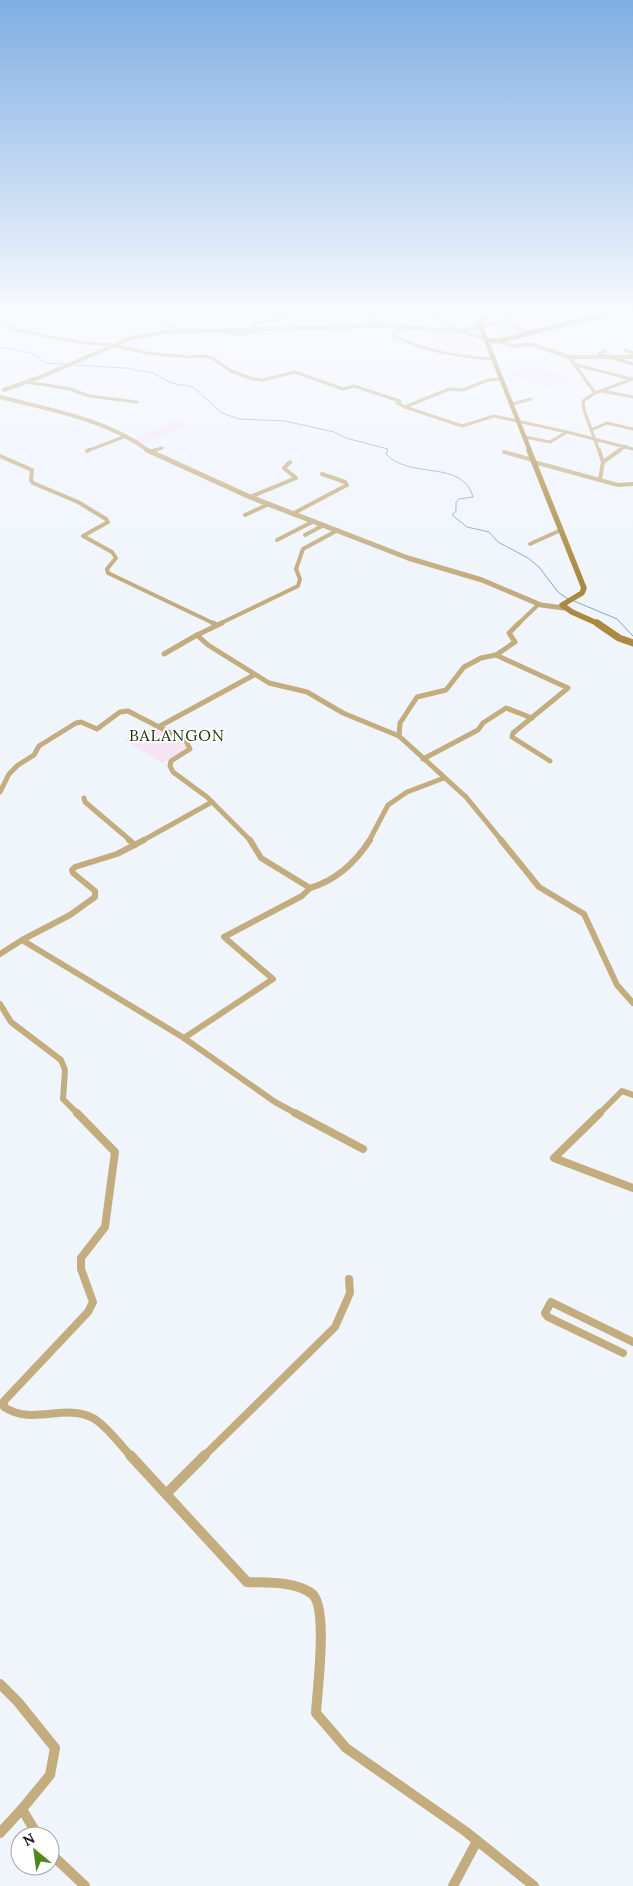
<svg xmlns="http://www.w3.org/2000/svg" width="633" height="1886" font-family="Lora,serif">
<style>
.commercial{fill:#f3e5f8}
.education{fill:#f6e4f5}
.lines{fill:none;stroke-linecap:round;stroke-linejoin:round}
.stream{stroke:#82a5db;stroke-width:1}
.minor-far5{stroke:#c3ad7f;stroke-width:3}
.minor-far4{stroke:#c3ad7f;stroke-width:4}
.minor-far3{stroke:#c3ad7f;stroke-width:5}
.minor-far2{stroke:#c3ad7f;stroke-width:6}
.minor-far1{stroke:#c3ad7f;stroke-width:8}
.minor{stroke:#c3ad7f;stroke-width:10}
.tertiary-far1{stroke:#c3ad7f;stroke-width:4}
.tertiary{stroke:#c3ad7f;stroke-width:5}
.secondary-far2{stroke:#ab893f;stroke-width:4.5}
.secondary-far1{stroke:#ab893f;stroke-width:5.5}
.secondary{stroke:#ab893f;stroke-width:7}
.labels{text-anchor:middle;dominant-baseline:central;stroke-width:4;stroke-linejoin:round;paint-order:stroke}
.quarter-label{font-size:16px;letter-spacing:1px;fill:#183100;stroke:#fff}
</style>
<rect width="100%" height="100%" fill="#f0f5fc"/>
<polygon class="commercial" points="504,322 528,332 512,337 484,327"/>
<g class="education">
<polygon points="446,333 479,344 478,348 459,353 444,350 447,346 428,340"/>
<polygon points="529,366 573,378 552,387 508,375"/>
<polygon points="176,421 188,424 142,445 136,438"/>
<polygon points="157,725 187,743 189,749 162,763 125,740"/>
</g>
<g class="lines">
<g class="stream">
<polyline points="0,347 31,353 46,363 66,364"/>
<path d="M 73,365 L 125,368 L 153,373 L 171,383 L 193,387 L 222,413 L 239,419 L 285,421 L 334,432 L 346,438 L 388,449 L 386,454 C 410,480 463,459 473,497 L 459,499 L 456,502 L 456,511 L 452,515 L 467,527 L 489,532 L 498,542 L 528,558 L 539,567 L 558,592 L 568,599"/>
<polyline points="574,601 617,619 633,636"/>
</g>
<g class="minor-far5">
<polyline points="127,313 152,316 181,331"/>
<polyline points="250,313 255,316"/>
<polyline points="353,313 387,326"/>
<polyline points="153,316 182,313"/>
<polyline points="435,320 441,319 459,331"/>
<polyline points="504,322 530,333"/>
<polyline points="0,323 20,331 84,343 112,345 147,353 189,357 205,356 214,359 231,371 253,379 263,380 295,372 343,389 354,386 400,401 397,403 405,407 462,426 494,416 567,432"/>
<path d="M 404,327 L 392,335 C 423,351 460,357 494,359"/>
<polyline points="481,327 532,313"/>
<polyline points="263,330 251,325 300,313"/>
<polyline points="460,330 487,340"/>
<polyline points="225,331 235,335 256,331"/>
<polyline points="605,350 599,354 633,364"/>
<polyline points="625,350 633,353"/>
<polyline points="569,357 595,393"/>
<polyline points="577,365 631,379"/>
<polyline points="27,382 70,389 89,396 137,402"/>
<polyline points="602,391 633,397"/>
<polyline points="512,404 531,399"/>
<polyline points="405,407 449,389 463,390 488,380 501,379"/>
<polyline points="591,430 607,423 633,429"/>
<polyline points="525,437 550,442 567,432 633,449"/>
<polyline points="87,451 126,436"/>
<polyline points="152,451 162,448"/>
<polyline points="599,451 584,410 583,401 595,393 633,379"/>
<polyline points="618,451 626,446"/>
</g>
<g class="minor-far4">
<polyline points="599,450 603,462 600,479"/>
<polyline points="87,451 89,450"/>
<polyline points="150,452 156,450"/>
<polyline points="504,452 533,460"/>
<polyline points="0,456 32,470 31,480 33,483 78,502 106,519 108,522 83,536 112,552 116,558 107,569 108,573 215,624"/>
<polyline points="534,462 618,485 633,484"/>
<polyline points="603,462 620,450"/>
<polyline points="250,497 296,478 284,468 290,462"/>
<polyline points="294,513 347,485 345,482 322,474"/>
<polyline points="245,515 269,504"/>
<polyline points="305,535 324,525"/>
<polyline points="277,540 314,521"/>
<polyline points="530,544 561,530"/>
<polyline points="219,624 298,586 300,579 296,569 303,549 338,530"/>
<polyline points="518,624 539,604"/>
</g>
<g class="minor-far3">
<polyline points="213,623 215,624"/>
<polyline points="222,623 197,635 208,645 269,683 307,692 343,713 399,736 466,797 502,841"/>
<polyline points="164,654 197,635"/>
<polyline points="496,655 568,688 513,733 512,737 550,761"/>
<polyline points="160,726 254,675"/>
<polyline points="399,736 400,723 417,697 446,690 464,667 481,658 496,655 515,642 509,633 519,623"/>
<polyline points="423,759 478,730 483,723 506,708 532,718"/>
<polyline points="0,792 9,774 18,765 34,755 39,746 76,723 81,722 97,729 120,712 128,711 186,741 190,749 171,761 170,766 173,772 207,797 251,841"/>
<polyline points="84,798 85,802 131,841"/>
<polyline points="142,841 212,802"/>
<polyline points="369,841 388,805 407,792 444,778"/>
</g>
<g class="minor-far2">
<polyline points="129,840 135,845"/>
<polyline points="501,840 539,887 584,914 617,985 633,1003"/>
<path d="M 310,888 C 337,880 355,863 370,840"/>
<polyline points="22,940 70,915 95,897 95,891 73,873 72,870 75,867 117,854 144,840"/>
<polyline points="0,954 22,940 184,1038 275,1102 297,1114"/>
<polyline points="0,1004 11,1022 61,1060 65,1070 63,1099 78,1114"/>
<polyline points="184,1038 273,979 224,937 302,896 310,888 261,858 250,840"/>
<polyline points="599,1114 622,1091 633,1095"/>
</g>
<g class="minor-far1">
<path d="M 77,1113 L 115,1152 L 105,1227 L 81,1258 L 81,1269 L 93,1302 L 88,1312 L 4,1401 L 4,1407 C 32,1426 65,1403 93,1418 C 106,1425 121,1446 131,1456"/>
<polyline points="295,1113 363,1149"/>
<polyline points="600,1113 554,1158 633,1188"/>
<polyline points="623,1353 548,1317 545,1313 551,1302 633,1342"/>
<polyline points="204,1456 335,1327 350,1293 349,1279"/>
</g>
<g class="minor">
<path d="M 130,1455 L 247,1582 C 268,1583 293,1581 311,1593 C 329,1604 317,1691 316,1713 L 346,1748 L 465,1831 L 534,1886"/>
<polyline points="167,1493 205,1455"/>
<polyline points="0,1684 18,1702 55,1748 50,1775 22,1809 38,1836"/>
<polyline points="0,1833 22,1809"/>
<polyline points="50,1853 85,1886"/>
<polyline points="453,1886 477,1841"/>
</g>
<g class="tertiary-far1">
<polyline points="459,313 480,322"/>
<polyline points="498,341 513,346 531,344 569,357 633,357"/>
<polyline points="4,390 43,376 131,338 165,332 387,326 459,331 481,326"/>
<path d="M 0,397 C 51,410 106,419 149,451"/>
</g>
<polyline class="tertiary" points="147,450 250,497 408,558 482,580 541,605 564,608"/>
<g class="secondary-far2">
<polyline points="496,313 483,318 480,325 530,451"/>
<polyline points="487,340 499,341 573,322 620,313"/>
</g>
<polyline class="secondary-far1" points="529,450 584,588 582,593 562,605 572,612 599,624"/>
<polyline class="secondary" points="597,623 619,638 633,643"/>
</g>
<linearGradient id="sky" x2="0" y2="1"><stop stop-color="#7faee3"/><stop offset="0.54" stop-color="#f8fafe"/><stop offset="1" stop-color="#f8fafe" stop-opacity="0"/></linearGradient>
<rect width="633" height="577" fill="url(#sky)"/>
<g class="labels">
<g class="quarter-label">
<text x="177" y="735">BALANGON</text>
</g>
</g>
<g transform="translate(35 1851) rotate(331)"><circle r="24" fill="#ffffff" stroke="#a4a4a5"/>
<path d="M0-4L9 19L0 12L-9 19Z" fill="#52871f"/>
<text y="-8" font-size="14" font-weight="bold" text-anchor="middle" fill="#1b1c1f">N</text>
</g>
</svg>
